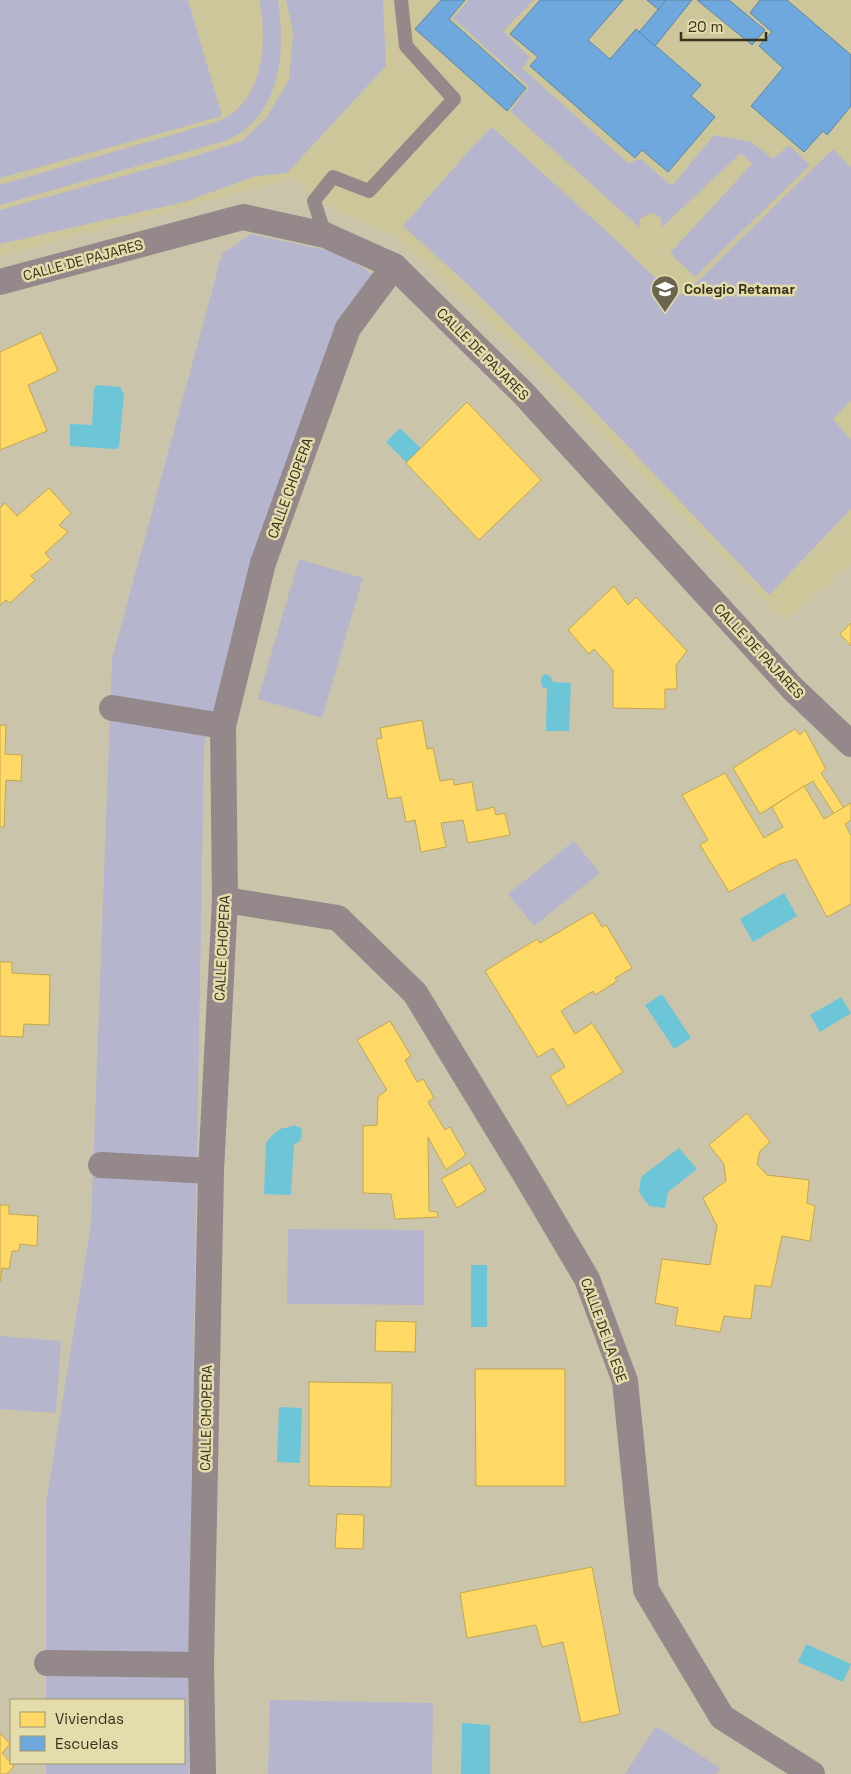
<svg xmlns="http://www.w3.org/2000/svg" width="851" height="1774" font-family="'Space Grotesk',sans-serif">
<style>
.built{fill:#cdc69a}
.green{fill:#b5b6ce}
.water{fill:#6cc6d8}
.homes{fill:#ffd966;stroke:#c2a750}
.schools{fill:#6fa8dc;stroke:#5e85a3}
.lines{fill:none;stroke-linecap:round;stroke-linejoin:round}
.service{stroke:#94888b;stroke-width:14}
.minor{stroke:#94888b;stroke-width:26}
.labels{text-anchor:middle;dominant-baseline:central;stroke-width:5;stroke-linejoin:round;paint-order:stroke}
.street-label{font-size:14px;fill:#35321e;stroke:#e4dcaa}
.poi-label{font-size:14px;font-weight:bold;fill:#35321e;stroke:#e4dcaa;text-anchor:start}
</style>
<rect width="100%" height="100%" fill="#cac5aa"/>
<polygon class="built" points="0,0 851,0 851,565 784,621 541,371 395,236 314,201 295,178 0,256"/>
<g class="green">
<polygon points="0,0 188,0 222,116 0,178"/>
<path d="M 259,0 L 278,0 C 286,53 281,118 225,141 L 0,205 L 0,185 L 216,122 C 221,120 226,118 230,115 C 265,91 267,37 259,0 Z"/>
<polygon points="286,0 383,0 386,66 287,173 256,176 184,202 0,244 0,210 195,156 242,141 266,118 289,80 293,32"/>
<polygon points="469,0 534,0 503,31 530,58 522,68 628,163 641,159 672,186 714,135 751,142 773,159 789,145 810,165 695,277 670,253 752,164 741,153 662,227 661,218 654,213 646,215 640,219 639,227 510,111 529,87 453,18"/>
<polygon points="492,127 615,239 676,298 699,280 833,149 851,167 851,401 833,419 851,440 851,509 769,595 581,397 464,281 403,226 474,145"/>
<polygon points="251,234 343,254 372,274 259,546 204,746 188,1680 189,1774 46,1774 46,1763 184,1763 184,1700 46,1700 46,1503 91,1224 112,659 222,254"/>
<polygon points="299,559 363,578 322,718 258,699"/>
<polygon points="574,841 600,873 534,926 508,894"/>
<polygon points="288,1229 424,1230 424,1305 287,1304"/>
<polygon points="0,1336 61,1341 56,1413 0,1409"/>
<polygon points="270,1700 433,1703 432,1774 268,1774"/>
<polygon points="656,1726 720,1768 716,1774 625,1774"/>
</g>
<g class="water">
<polygon points="97,385 120,387 124,394 119,446 116,449 70,446 70,424 92,425 94,389"/>
<polygon points="400,428 430,457 416,472 386,442"/>
<path d="M 546,674 L 550,676 L 553,682 L 571,683 L 569,731 L 546,731 L 547,688 L 543,688 C 540,683 540,680 543,675 Z"/>
<polygon points="784,893 797,916 753,942 740,919"/>
<polygon points="662,994 691,1038 674,1049 645,1005"/>
<polygon points="841,997 851,1013 820,1032 810,1015"/>
<path d="M 294,1125 L 301,1128 L 302,1136 L 299,1142 L 294,1144 L 291,1195 L 264,1194 L 266,1144 C 269,1137 276,1132 282,1128 L 287,1128 Z"/>
<polygon points="679,1148 697,1169 668,1192 665,1208 649,1206 639,1192 641,1177"/>
<rect x="471" y="1265" width="16" height="62"/>
<polygon points="279,1407 302,1408 300,1463 277,1462"/>
<polygon points="806,1644 851,1664 843,1682 798,1662"/>
<polygon points="462,1723 490,1725 490,1774 461,1774"/>
</g>
<g class="homes">
<polygon points="41,333 58,371 28,385 47,431 0,450 0,352"/>
<polygon points="467,402 541,480 479,540 406,463"/>
<polygon points="49,488 71,513 59,525 68,532 45,553 51,560 31,576 35,580 10,603 6,600 0,605 0,508 5,503 17,516"/>
<polygon points="614,586 628,605 636,597 687,651 676,665 677,689 665,689 665,709 613,708 613,670 594,649 589,654 568,630"/>
<polygon points="851,623 851,646 840,634"/>
<polygon points="422,720 427,749 433,748 440,781 453,779 454,785 472,782 477,811 494,807 496,815 505,813 510,835 468,843 463,820 441,823 446,847 421,852 415,820 406,822 401,797 388,799 376,739 382,738 380,728"/>
<polygon points="0,725 6,725 5,754 22,755 21,781 6,780 4,827 0,827"/>
<polygon points="795,729 800,735 805,730 826,769 821,773 844,808 834,814 813,781 760,814 733,768"/>
<polygon points="725,773 764,838 783,827 772,807 804,786 824,819 851,803 851,820 845,824 851,836 851,904 827,917 796,859 780,864 729,892 700,845 708,840 682,795"/>
<polygon points="593,912 602,927 606,925 632,968 615,978 617,981 595,995 593,991 561,1011 575,1034 592,1023 623,1072 568,1106 550,1076 565,1067 553,1048 538,1057 485,971 537,939 540,943"/>
<polygon points="0,962 12,962 12,973 50,975 49,1025 24,1024 23,1037 0,1036"/>
<polygon points="390,1021 411,1056 405,1060 417,1082 423,1079 434,1098 428,1102 445,1130 450,1127 466,1155 446,1170 428,1137 429,1211 437,1212 438,1217 395,1219 391,1194 363,1193 363,1126 377,1125 378,1097 387,1090 357,1040"/>
<polygon points="747,1113 770,1142 760,1151 757,1164 767,1175 809,1180 807,1203 815,1206 810,1241 782,1236 771,1287 755,1285 751,1319 724,1316 720,1332 675,1325 678,1308 655,1303 662,1259 710,1265 717,1226 703,1198 726,1181 724,1164 709,1145"/>
<polygon points="470,1163 486,1190 457,1208 441,1179"/>
<polygon points="0,1205 9,1205 9,1214 38,1216 37,1246 20,1244 19,1251 12,1251 9,1269 2,1268 0,1282"/>
<polygon points="376,1321 416,1322 415,1352 375,1351"/>
<polygon points="475,1369 565,1369 565,1486 476,1486"/>
<polygon points="309,1382 392,1383 391,1487 309,1486"/>
<polygon points="337,1514 364,1515 363,1549 335,1548"/>
<polygon points="592,1567 620,1714 581,1723 563,1642 542,1647 536,1625 467,1638 460,1593"/>
<polygon points="0,1733 10,1744 2,1753 14,1766 7,1774 0,1774"/>
</g>
<g class="schools">
<polygon points="441,0 465,0 449,19 526,88 507,111 415,29"/>
<polygon points="540,0 623,0 588,40 610,59 636,29 701,85 691,96 715,117 668,172 642,150 635,158 530,66 538,57 510,34"/>
<polygon points="647,0 666,0 659,10"/>
<polygon points="666,0 692,0 655,46 639,32"/>
<polygon points="697,0 729,0 765,30 752,45"/>
<polygon points="760,0 787,0 851,55 851,106 827,135 823,131 804,152 751,106 783,68 759,46 772,32 750,13"/>
</g>
<g class="lines">
<polyline class="service" points="325,235 314,201 333,177 369,191 454,99 406,46 401,0"/>
<g class="minor">
<polyline points="0,282 243,217 325,235 394,266 523,393 793,689 851,744"/>
<polyline points="112,708 223,726"/>
<polyline points="225,900 338,918 415,993 528,1179 587,1279 625,1381 646,1590 722,1717 812,1774"/>
<polyline points="101,1165 211,1171"/>
<polyline points="47,1663 201,1665"/>
<polyline points="203,1774 201,1665 211,1171 225,900 223,726 263,563 348,328 394,266"/>
</g>
</g>
<defs>
<g id="school-pin" transform="scale(1.4375)"><path d="M0 17L-7.5 6A9.5 9.5 0 1 1 7.5 6Z" fill="#69654f" stroke="#e4dcaa"/><path d="M0-5L7-2L0 1L-7-2ZM-4 1L0 2.5L4 1V4Q0 6-4 4Z" fill="#fff"/></g>
</defs>
<g fill-rule="evenodd">
<use href="#school-pin" x="665" y="289"/>
</g>
<g class="labels">
<g class="street-label">
<text transform="translate(83 260) rotate(-15)">CALLE DE PAJARES</text>
<text transform="translate(483 354) rotate(45)">CALLE DE PAJARES</text>
<text transform="translate(290 488) rotate(-70)">CALLE CHOPERA</text>
<text transform="translate(759 651) rotate(47)">CALLE DE PAJARES</text>
<text transform="translate(222 948) rotate(-87)">CALLE CHOPERA</text>
<text transform="translate(604 1330) rotate(70)">CALLE DE LA ESE</text>
<text transform="translate(206 1418) rotate(-89)">CALLE CHOPERA</text>
</g>
<g class="poi-label">
<text x="684" y="289">Colegio Retamar</text>
</g>
</g>
<rect x="10" y="1699" width="175" height="65" fill="#e4dcaa" stroke="#9e9872"/>
<rect x="20" y="1712" width="25" height="15" fill="#ffd966" stroke="#9e9872"/>
<text x="55" y="1724" font-size="15" fill="#35321e">Viviendas</text>
<rect x="20" y="1736" width="25" height="15" fill="#6fa8dc" stroke="#9e9872"/>
<text x="55" y="1749" font-size="15" fill="#35321e">Escuelas</text>
<path d="M681 32v8h85v-8" fill="none" stroke="#35321e" stroke-width="2.5"/>
<text x="688" y="32" font-size="15" fill="#35321e" stroke="#e4dcaa" stroke-width="4" paint-order="stroke">20 m</text>
</svg>
